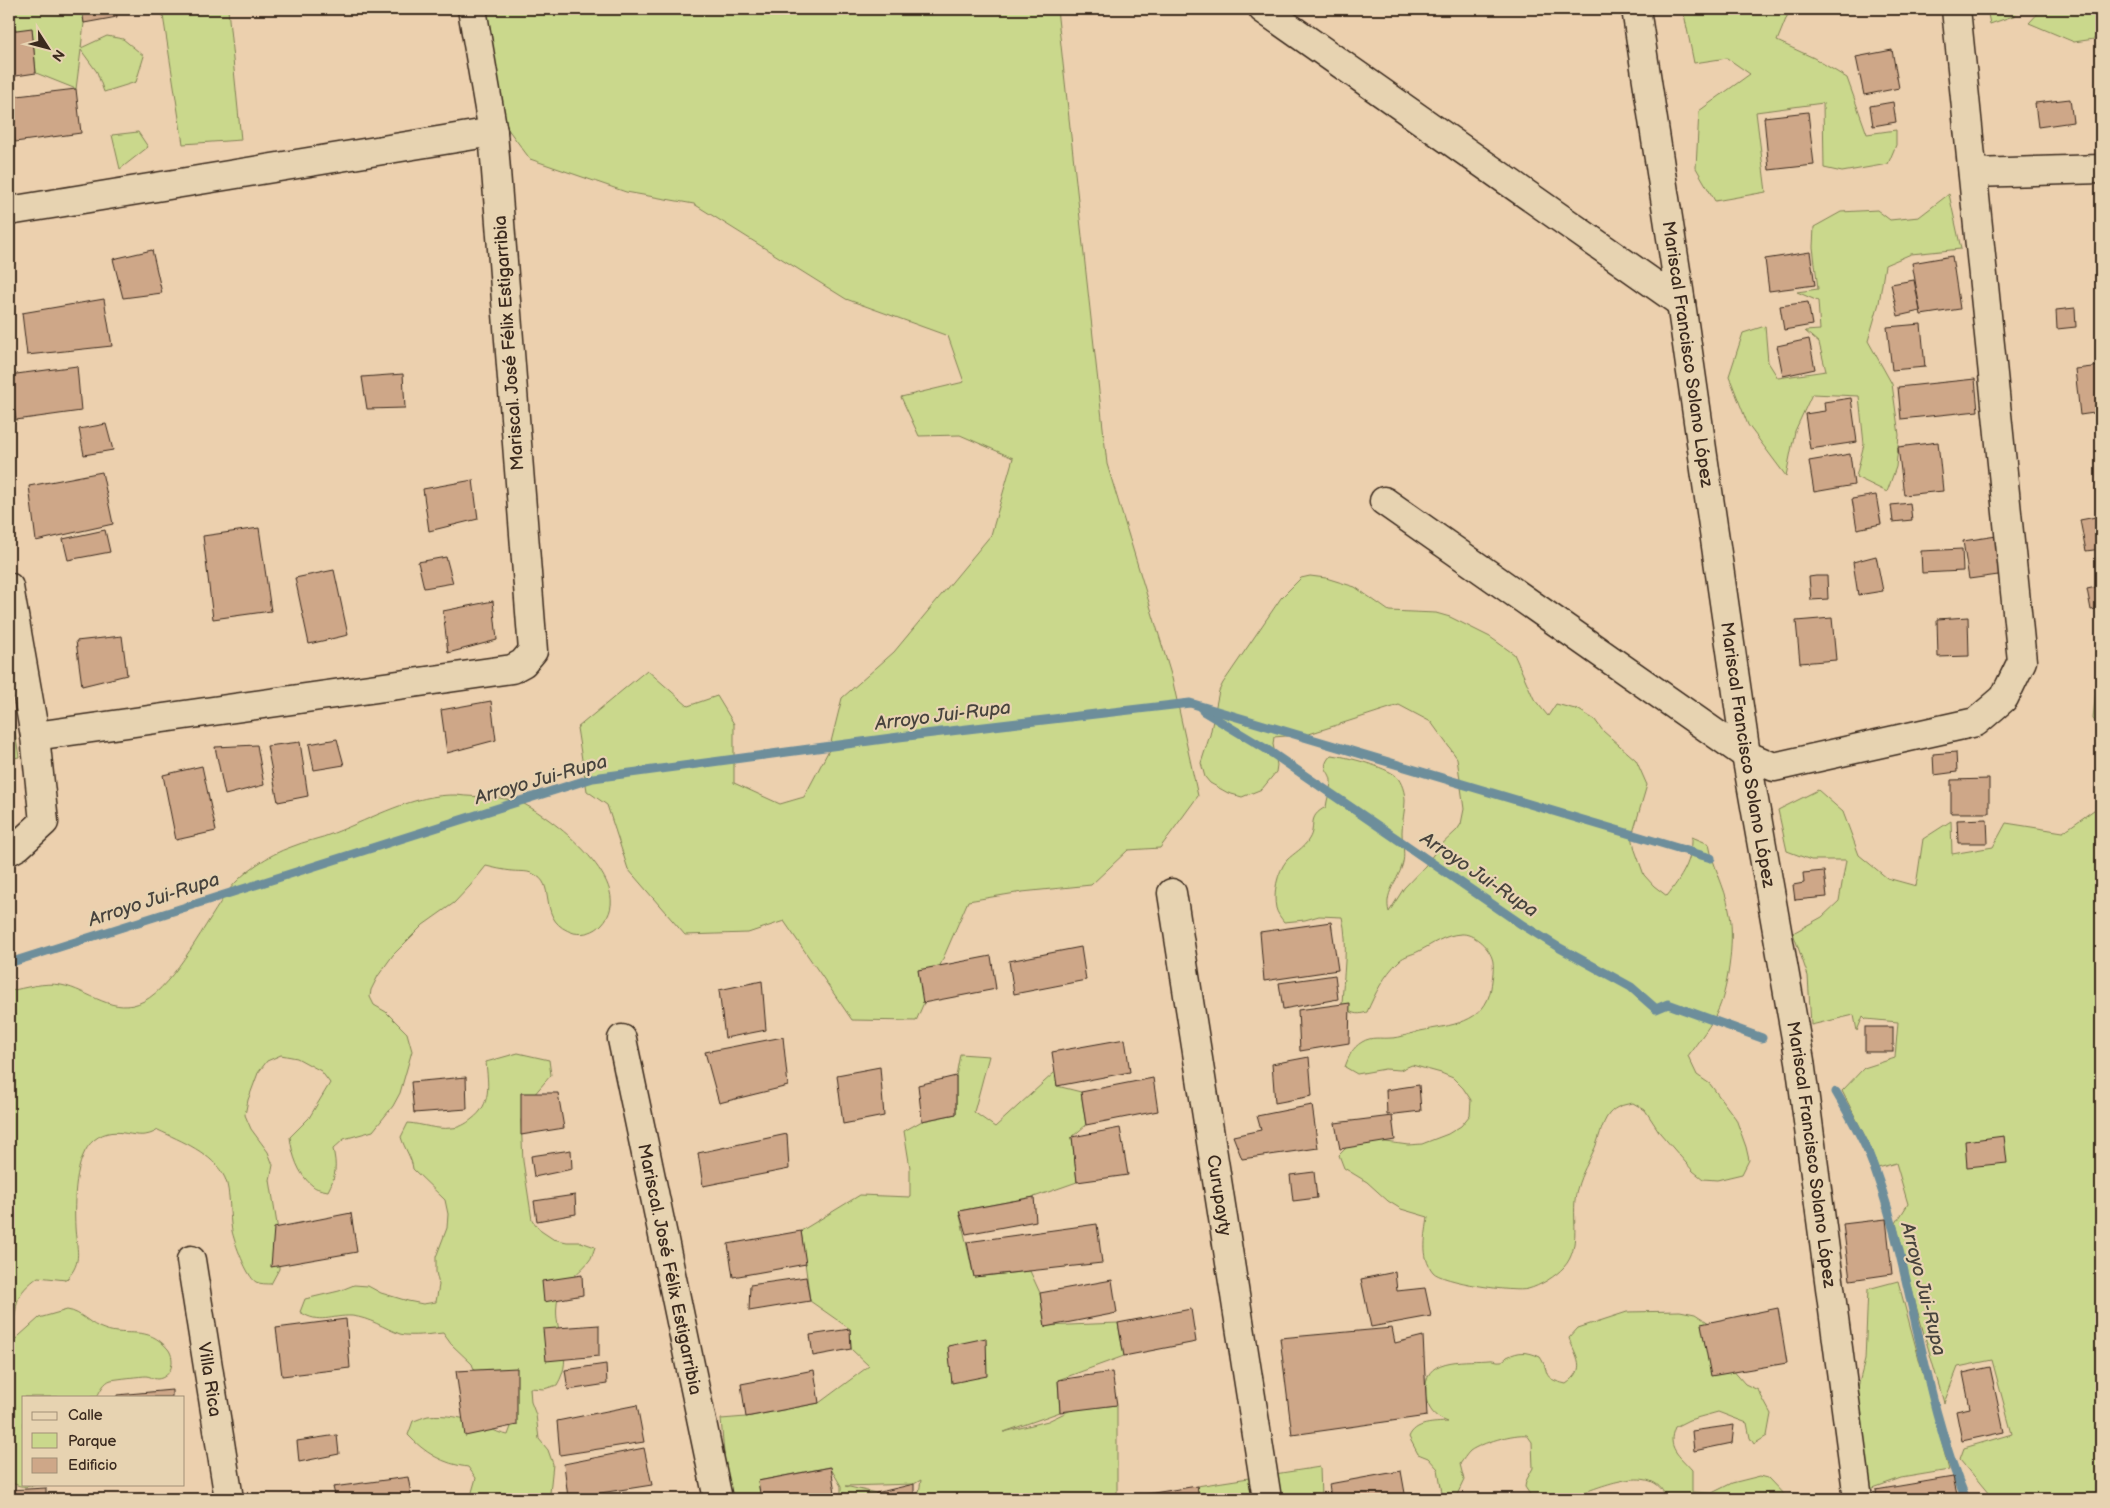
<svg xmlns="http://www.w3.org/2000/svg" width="2110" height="1508" font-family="'Balsamiq Sans',sans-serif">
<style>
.green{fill:#cad88c;stroke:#828155}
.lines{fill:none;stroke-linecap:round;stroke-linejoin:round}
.stream{stroke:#6d8e9b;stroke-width:9}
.building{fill:#cea788;stroke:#3b2a1e}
.street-casing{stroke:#3b2a1e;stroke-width:31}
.street{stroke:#e7d3b1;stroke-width:28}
.labels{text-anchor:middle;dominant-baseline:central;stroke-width:4.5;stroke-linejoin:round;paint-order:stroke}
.street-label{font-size:18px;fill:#3b2a1e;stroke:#e7d3b1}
.water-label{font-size:19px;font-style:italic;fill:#47433d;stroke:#e7d3b1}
</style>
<rect width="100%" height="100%" fill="#ecd0ae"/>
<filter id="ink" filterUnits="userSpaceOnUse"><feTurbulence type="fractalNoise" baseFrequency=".02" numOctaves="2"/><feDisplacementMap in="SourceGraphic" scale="10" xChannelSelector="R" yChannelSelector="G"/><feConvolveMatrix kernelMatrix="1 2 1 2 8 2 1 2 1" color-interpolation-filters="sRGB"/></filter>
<g filter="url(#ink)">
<g class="green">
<polygon points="9,9 82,9 84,23 81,48 107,36 123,39 144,56 136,82 104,92 97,72 81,50 76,89 36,73 32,29 9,31"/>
<polygon points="162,9 228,9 241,140 183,144"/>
<polygon points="460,9 1057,9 1107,464 1172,678 1198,796 1160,848 1128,850 1091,885 1022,892 968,901 916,1021 852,1020 784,921 748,933 685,935 628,869 607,805 587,791 577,728 647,670 688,706 717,696 734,724 734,783 780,804 804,797 829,750 842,698 894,652 991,535 1013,458 960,435 919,436 901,397 964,382 948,336 846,299 694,204 626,192 530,159 476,86"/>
<polygon points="1683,9 1790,9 1777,41 1814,58 1847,78 1867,134 1896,130 1896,145 1888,164 1842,172 1824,168 1823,103 1756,112 1766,192 1715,201 1696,168 1699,111 1750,74 1727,58 1694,63"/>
<polygon points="1987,9 2014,9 2016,15 1990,24"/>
<polygon points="2042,9 2101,9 2101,38 2074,42 2029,23"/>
<polygon points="138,132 148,147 120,169 112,135"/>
<polygon points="1949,194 1961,249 1911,254 1885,265 1879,303 1868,341 1892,384 1899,435 1896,467 1887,492 1856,477 1864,444 1859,396 1812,394 1795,431 1786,476 1748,425 1729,376 1743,333 1765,326 1768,362 1778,378 1826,371 1819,343 1805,331 1820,330 1818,301 1797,292 1818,289 1813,247 1814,227 1841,212 1877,210 1890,220 1919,217"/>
<path d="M 1310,576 L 1326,578 L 1355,587 L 1389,611 L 1436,613 L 1450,617 L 1490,637 L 1514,654 L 1534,699 L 1548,716 L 1556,704 L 1579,710 L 1595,720 L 1603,731 L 1636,760 L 1647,785 L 1632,836 L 1635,850 L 1644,875 L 1654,886 L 1667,896 C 1681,878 1693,860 1692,837 L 1709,844 C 1713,867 1725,887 1729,909 C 1735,935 1729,984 1719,1008 C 1712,1025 1698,1041 1688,1056 L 1697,1075 L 1710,1084 L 1736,1119 L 1746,1147 L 1749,1160 L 1742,1174 L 1717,1180 L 1703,1179 L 1693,1171 L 1660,1133 L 1645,1110 L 1633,1103 C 1623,1105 1616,1106 1609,1114 C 1601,1124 1599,1141 1593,1152 C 1586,1167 1579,1178 1576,1194 C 1571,1217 1582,1247 1564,1267 C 1556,1276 1540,1286 1528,1289 C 1515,1293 1441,1282 1433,1272 C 1420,1256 1426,1235 1428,1217 L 1401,1209 L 1388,1201 L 1367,1182 L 1344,1168 L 1339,1155 L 1350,1144 L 1365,1139 L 1408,1145 L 1422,1144 L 1448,1134 L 1461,1126 L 1470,1115 L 1471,1100 L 1463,1088 L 1453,1078 L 1441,1073 L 1412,1065 L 1400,1070 L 1385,1069 L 1357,1074 L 1345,1067 C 1349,1056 1352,1048 1362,1042 C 1372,1036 1380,1039 1391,1038 C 1401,1038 1411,1033 1420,1031 C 1450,1025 1485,1024 1491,988 C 1492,980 1495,965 1492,958 C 1488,946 1473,933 1461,934 C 1444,935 1433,944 1419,951 C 1412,955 1405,955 1399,961 C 1384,975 1375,994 1367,1012 C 1355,1016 1351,1013 1342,1005 C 1343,977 1349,945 1342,917 L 1319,916 L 1305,920 L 1284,922 C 1281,918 1277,913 1276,908 C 1273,894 1277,872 1287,860 C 1294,853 1304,848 1309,839 C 1317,826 1306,817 1326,807 C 1327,799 1330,791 1331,783 C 1332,770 1318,770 1331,755 C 1345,756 1386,767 1396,776 C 1402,782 1405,793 1405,801 C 1405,811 1402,821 1402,832 C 1402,843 1406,855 1402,866 C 1397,882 1384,893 1389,912 L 1404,888 L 1425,866 L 1438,848 L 1457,830 L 1461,824 L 1464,809 L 1457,758 L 1431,722 L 1399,705 L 1309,734 L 1274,737 L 1273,744 L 1277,765 L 1276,772 L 1262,789 L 1242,797 L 1228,793 L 1210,783 L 1205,777 L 1201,763 L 1210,735 L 1219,691 L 1223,683 L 1281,598 L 1301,578 Z"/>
<polygon points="2101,675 2101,728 2093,719 2097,679"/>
<polygon points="9,695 19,757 9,759"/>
<polygon points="1818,790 1843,812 1859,855 1887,878 1916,886 1923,839 1951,821 1952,854 1993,847 2006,823 2063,832 2101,805 2101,1499 1990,1499 1989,1494 1960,1459 1964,1448 2012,1434 1992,1360 1958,1367 1944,1403 1916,1306 1896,1223 1908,1204 1896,1163 1878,1168 1868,1142 1842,1091 1864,1068 1895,1058 1898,1022 1866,1019 1863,1016 1857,1031 1854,1015 1811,1025 1808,976 1793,933 1822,917 1839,901 1846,860 1811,860 1787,851 1778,810"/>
<path d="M 456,795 C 478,798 504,795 524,804 C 555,820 639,885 602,924 C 595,932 584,935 574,933 C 537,922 556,887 537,876 C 528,870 522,872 512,871 C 503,870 494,868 486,866 L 470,886 L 454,903 L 423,925 L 393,955 L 378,976 L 371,990 L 370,997 L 374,1005 L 386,1012 L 407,1033 L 412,1051 L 400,1093 L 393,1106 L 373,1131 L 344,1139 L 333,1149 C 337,1166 336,1176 328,1191 C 323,1190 316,1189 313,1186 C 298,1175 292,1154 290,1137 L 309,1118 L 330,1083 L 321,1071 L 297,1058 L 281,1055 L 267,1061 L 258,1073 L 248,1100 L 245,1115 L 251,1129 L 268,1152 L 273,1165 L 270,1180 L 279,1237 L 279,1269 L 271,1284 C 267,1284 260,1284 256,1282 C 247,1277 234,1241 232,1231 C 229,1216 231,1192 225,1178 C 213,1153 181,1141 158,1130 C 136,1145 118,1121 94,1140 C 74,1156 74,1203 75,1227 C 76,1249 84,1261 66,1280 L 38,1277 C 29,1284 20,1291 17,1303 C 15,1312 15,1323 9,1330 L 9,991 C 25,988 44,982 61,985 C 89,990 114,1017 144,1001 C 174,986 208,918 229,890 C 244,871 268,855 291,847 C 305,841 320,839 334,833 C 373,818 414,794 456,795 Z"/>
<path d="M 518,1053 L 549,1060 L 551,1075 L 533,1096 L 521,1120 L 523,1161 L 532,1220 L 541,1231 L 553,1239 L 567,1242 L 581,1242 L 595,1247 C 593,1252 592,1258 589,1261 C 578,1275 559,1285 557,1304 C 553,1335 576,1353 557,1385 L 544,1389 L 530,1388 L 531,1402 L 536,1415 L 539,1439 L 548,1450 L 553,1464 L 550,1493 L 548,1499 L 470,1499 L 476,1478 L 468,1467 C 443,1464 425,1453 408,1435 L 413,1421 C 418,1420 423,1417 428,1416 C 444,1414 469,1418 483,1425 C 492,1429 497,1433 508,1435 L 513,1421 L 477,1377 L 472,1364 L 451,1344 L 443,1333 C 434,1334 409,1337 400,1334 C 384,1328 370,1318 352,1316 C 331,1315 320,1325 300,1312 L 305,1299 L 339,1291 L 354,1285 L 368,1286 L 381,1293 L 408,1301 L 423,1304 L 436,1302 L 439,1285 L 436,1272 L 436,1257 L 447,1228 L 448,1214 L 445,1200 L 413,1169 C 412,1158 404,1148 401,1137 L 408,1123 C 422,1124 437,1130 451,1128 C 459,1128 466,1124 472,1119 C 492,1104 488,1084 486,1062 Z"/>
<polygon points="960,1054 989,1056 974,1112 995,1127 1055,1072 1057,1086 1081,1092 1086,1125 1072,1137 1077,1182 1034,1197 959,1211 974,1277 1030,1271 1040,1293 1045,1326 1118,1323 1124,1356 1058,1380 1060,1412 1004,1432 1048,1421 1071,1410 1117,1405 1117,1499 918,1499 921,1480 914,1484 845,1486 876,1493 877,1499 841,1499 841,1486 830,1467 758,1481 761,1499 728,1499 721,1419 746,1417 819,1403 869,1366 851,1349 850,1329 810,1301 801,1231 860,1195 910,1197 910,1168 904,1131 922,1121 956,1114 956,1076"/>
<polygon points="1898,1281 1949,1470 1901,1478 1862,1492 1851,1414 1865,1360 1868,1289"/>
<path d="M 67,1310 C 82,1312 90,1325 104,1329 C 128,1338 147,1324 168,1349 C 176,1359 172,1378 157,1379 C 153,1379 150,1376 146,1376 C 142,1376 116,1379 111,1380 C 104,1382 100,1391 97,1397 L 24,1397 L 24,1484 L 37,1484 C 26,1488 18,1487 9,1481 L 9,1345 L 39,1318 Z"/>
<path d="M 1680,1311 L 1695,1314 L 1709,1323 L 1731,1368 L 1745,1384 L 1758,1390 L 1771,1414 L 1767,1436 L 1754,1444 L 1750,1438 L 1747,1423 L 1718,1412 L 1689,1420 L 1675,1427 C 1666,1448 1679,1455 1692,1470 L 1692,1492 L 1712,1493 L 1732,1483 L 1760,1476 L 1768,1478 L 1788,1499 L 1666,1499 C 1657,1464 1607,1484 1585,1492 C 1580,1494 1576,1498 1572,1499 C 1560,1501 1545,1499 1533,1499 L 1525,1487 L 1526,1481 L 1533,1468 L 1532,1442 L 1527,1435 C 1514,1433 1481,1443 1470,1451 C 1466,1455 1463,1460 1460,1464 L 1464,1480 L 1455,1499 L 1443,1499 L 1438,1469 L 1428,1458 L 1418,1454 L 1409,1437 C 1415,1422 1434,1423 1448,1422 C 1437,1418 1431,1413 1427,1402 C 1425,1397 1426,1391 1426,1386 C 1426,1356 1469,1362 1489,1360 C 1493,1359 1497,1362 1501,1361 C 1503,1361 1505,1359 1507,1357 C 1519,1351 1527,1351 1540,1357 C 1551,1373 1540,1378 1566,1384 C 1588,1369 1576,1357 1569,1338 L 1578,1328 L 1627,1312 Z"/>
<polygon points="1320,1467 1321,1499 1199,1499 1197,1486"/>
</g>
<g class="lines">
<g class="stream">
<polyline points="1203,711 1266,749 1521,924 1558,947 1631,987 1656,1009 1668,1004 1762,1038"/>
<polyline points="9,963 593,778 899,737 1190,703 1711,858"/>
<path d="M 1836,1092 C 1847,1111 1859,1131 1868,1152 C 1913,1262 1919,1390 1966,1499"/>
</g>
</g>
<g class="building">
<polygon points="82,9 116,9 117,17 84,23"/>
<polygon points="32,28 36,73 9,77 9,31"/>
<polygon points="1892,50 1899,88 1864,95 1856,57"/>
<polygon points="76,89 81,133 15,142 9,97"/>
<polygon points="2070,99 2073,122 2038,127 2035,103"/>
<polygon points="1893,102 1896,122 1873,126 1870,106"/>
<polygon points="1808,112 1814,165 1769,170 1764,117"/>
<polygon points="152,250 162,293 123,298 113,259"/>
<polygon points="1810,252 1815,285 1769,291 1765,259"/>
<polygon points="1952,256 1960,309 1921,315 1912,263"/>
<polygon points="1914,280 1920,311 1898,316 1891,284"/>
<polygon points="104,299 112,346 27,355 22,313"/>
<polygon points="1808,302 1812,325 1784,330 1780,306"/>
<polygon points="2075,308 2076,327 2057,329 2056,310"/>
<polygon points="1921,324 1925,367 1892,370 1887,327"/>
<polygon points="1809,339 1815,369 1783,376 1777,346"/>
<polygon points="77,366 81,411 16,420 9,375"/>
<polygon points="2101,366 2101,412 2080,415 2075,369"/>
<polygon points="403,374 405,408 367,409 362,377"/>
<polygon points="1975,379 1978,411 1901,419 1898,387"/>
<polygon points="1851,398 1857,442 1810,449 1805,414 1825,411 1824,402"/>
<polygon points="106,424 113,450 84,455 79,429"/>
<polygon points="1938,442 1943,491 1904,495 1898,447"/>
<polygon points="1850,454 1854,485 1814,492 1809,461"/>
<polygon points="102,472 113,524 36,541 29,486"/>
<polygon points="473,480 478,519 429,531 423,489"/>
<polygon points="1876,495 1881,524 1857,529 1852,499"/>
<polygon points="1910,503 1912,520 1893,522 1891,505"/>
<polygon points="2101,516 2101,549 2086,551 2080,520"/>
<polygon points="259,528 271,611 213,619 203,536"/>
<polygon points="105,530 110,552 68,560 63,539"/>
<polygon points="2010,534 2013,573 1969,579 1963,541"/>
<polygon points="1962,549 1963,571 1922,573 1921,551"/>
<polygon points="1876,556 1883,591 1858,595 1853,562"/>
<polygon points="446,557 453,583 424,588 418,562"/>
<polygon points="334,570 348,635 309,644 295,578"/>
<polygon points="1816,576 1827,576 1828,599 1811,600 1809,577"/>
<polygon points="2101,586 2101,608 2091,610 2087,589"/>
<polygon points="493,601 497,640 448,653 443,611"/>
<polygon points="1968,617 1969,656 1938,657 1937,619"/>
<polygon points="1832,618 1836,660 1800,663 1796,621"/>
<polygon points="122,636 127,675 82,686 76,641"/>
<polygon points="491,701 496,740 447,753 441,710"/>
<polygon points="337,739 344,765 314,770 309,744"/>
<polygon points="300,742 308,796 278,802 267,746"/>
<polygon points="257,745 264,785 225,795 215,747"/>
<polygon points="1956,752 1957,772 1934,775 1933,754"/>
<polygon points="202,766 216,831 176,840 163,775"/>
<polygon points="1989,779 1989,813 1951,813 1951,780"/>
<polygon points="1987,819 1988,843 1958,843 1957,820"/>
<polygon points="1824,871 1827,897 1795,900 1793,885 1804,883 1803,873"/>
<polygon points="1331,922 1338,970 1264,981 1260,932"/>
<polygon points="1081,947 1086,980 1014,994 1009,961"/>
<polygon points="991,956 996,989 923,1003 918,970"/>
<polygon points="1335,975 1338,999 1283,1009 1279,983"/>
<polygon points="762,981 766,1030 725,1038 719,990"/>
<polygon points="1350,1003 1349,1043 1300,1051 1298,1010"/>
<rect x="1865" y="1027" width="28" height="25"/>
<polygon points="783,1037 788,1086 719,1103 705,1052"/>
<polygon points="1125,1039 1130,1072 1057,1086 1052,1052"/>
<polygon points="1309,1057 1312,1096 1275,1103 1272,1064"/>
<polygon points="880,1067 884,1116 843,1124 837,1075"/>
<polygon points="956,1076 956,1114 922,1121 918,1085"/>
<polygon points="466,1077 467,1109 414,1113 411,1082"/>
<polygon points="1153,1078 1158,1111 1086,1125 1081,1092"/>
<polygon points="1419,1085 1421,1111 1387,1115 1386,1090"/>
<polygon points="521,1093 558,1093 564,1128 521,1135"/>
<polygon points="1312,1105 1318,1148 1242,1159 1233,1136 1261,1130 1257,1116"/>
<polygon points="1392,1116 1395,1140 1340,1149 1335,1123"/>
<polygon points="1120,1128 1128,1175 1077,1182 1072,1137"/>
<polygon points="787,1134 789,1169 703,1186 698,1153"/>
<polygon points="2004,1136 2007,1163 1967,1167 1965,1141"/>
<polygon points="571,1150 572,1169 534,1177 531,1156"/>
<polygon points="1314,1172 1317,1198 1293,1201 1290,1175"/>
<polygon points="575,1195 576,1214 537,1221 534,1201"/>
<polygon points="1034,1197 1036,1221 966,1234 959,1211"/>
<polygon points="351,1213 357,1252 271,1267 274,1228"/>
<polygon points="1886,1219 1892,1274 1850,1280 1843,1224"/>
<polygon points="1097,1224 1102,1263 974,1277 967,1242"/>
<polygon points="801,1231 806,1264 733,1277 728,1244"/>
<polygon points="1395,1272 1397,1291 1425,1288 1431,1316 1371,1327 1361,1279"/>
<polygon points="582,1275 583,1295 544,1302 542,1281"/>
<polygon points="806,1277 810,1301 749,1311 750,1285"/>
<polygon points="1112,1280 1117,1313 1045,1327 1040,1293"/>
<polygon points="1778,1308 1787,1363 1711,1376 1701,1324"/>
<polygon points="1191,1309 1196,1342 1124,1356 1118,1323"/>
<polygon points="346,1319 350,1368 282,1376 276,1328"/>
<polygon points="599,1325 599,1356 546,1361 543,1329"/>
<polygon points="1392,1328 1395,1343 1423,1336 1427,1416 1292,1435 1280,1338"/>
<polygon points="850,1329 851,1349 813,1356 810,1335"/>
<polygon points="986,1338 987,1376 952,1383 948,1346"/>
<polygon points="606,1364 607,1384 568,1390 565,1370"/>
<polygon points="1990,1367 2004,1432 1962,1441 1956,1411 1970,1408 1963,1373"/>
<polygon points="517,1368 517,1425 465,1436 456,1371"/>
<polygon points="814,1370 819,1403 746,1417 741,1384"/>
<polygon points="1112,1372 1117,1405 1060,1412 1058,1380"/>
<polygon points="172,1390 172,1397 117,1397 117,1395"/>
<polygon points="637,1405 644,1442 560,1455 557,1421"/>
<polygon points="1734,1425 1732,1443 1694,1451 1692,1431"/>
<polygon points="337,1435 339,1454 299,1462 297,1441"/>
<polygon points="644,1448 652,1485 568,1498 564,1464"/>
<polygon points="831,1467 836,1499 761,1499 758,1481"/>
<polygon points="1401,1471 1406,1499 1331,1499 1329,1484"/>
<polygon points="408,1477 412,1499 336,1499 333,1487"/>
<polygon points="1953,1477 1958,1499 1877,1499 1876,1490"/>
<polygon points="914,1484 914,1499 877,1499 876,1493"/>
<polygon points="1197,1486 1199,1499 1112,1499 1117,1499"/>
<polygon points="46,1488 46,1499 9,1499 9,1490"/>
</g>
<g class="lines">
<g class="street-casing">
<g id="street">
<polyline points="1263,9 1681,303"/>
<path id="s1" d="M 1636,9 L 1681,303 L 1746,755 L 1800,1061 L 1858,1499"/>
<polyline points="1973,173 2101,169"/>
<polyline points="9,211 493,132"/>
<polyline points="1384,501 1746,755 1774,767 1976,722 2004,698 2022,661 1956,9"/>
<polyline points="9,587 35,736"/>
<polyline points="9,851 18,846 44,822 35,736 512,669 523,663 533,651 493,132 472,9"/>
<path id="s2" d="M 1172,893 L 1267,1499"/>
<path id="s3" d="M 622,1039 L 718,1499"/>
<path id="s4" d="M 191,1260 L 229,1499"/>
</g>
</g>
<use href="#street" class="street"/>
</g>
</g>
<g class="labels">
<g class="street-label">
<text transform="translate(509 343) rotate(-94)">Mariscal. José Félix Estigarribia</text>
<text stroke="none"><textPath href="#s1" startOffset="349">Mariscal Francisco Solano López</textPath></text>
<text stroke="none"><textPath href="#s1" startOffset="754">Mariscal Francisco Solano López</textPath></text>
<text stroke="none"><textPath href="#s1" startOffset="1159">Mariscal Francisco Solano López</textPath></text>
<text stroke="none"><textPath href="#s2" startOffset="306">Curupayty</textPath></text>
<text stroke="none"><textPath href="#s3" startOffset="235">Mariscal. José Félix Estigarribia</textPath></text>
<text stroke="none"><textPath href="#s4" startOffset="121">Villa Rica</textPath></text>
</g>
<g class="water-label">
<text transform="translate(943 716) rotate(-7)">Arroyo Jui-Rupa</text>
<text transform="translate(541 780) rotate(-16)">Arroyo Jui-Rupa</text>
<text transform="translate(1479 875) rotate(34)">Arroyo Jui-Rupa</text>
<text transform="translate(154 900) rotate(-18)">Arroyo Jui-Rupa</text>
<text transform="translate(1923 1289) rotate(76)">Arroyo Jui-Rupa</text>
</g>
</g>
<rect width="2110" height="1508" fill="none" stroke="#e7d3b1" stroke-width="30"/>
<rect x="15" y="15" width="2080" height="1478" fill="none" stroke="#3b2a1e" stroke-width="2" filter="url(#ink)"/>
<rect x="22" y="1396" width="162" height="90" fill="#e7d3b1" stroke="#a28f76"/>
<rect x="32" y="1412" width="25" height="8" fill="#e7d3b1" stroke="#a28f76"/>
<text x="68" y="1420" font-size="15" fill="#3b2a1e">Calle</text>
<rect x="32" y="1433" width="25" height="15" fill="#cad88c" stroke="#a28f76"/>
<text x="68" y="1446" font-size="15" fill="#3b2a1e">Parque</text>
<rect x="32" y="1458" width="25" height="15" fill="#cea788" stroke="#a28f76"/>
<text x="68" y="1470" font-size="15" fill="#3b2a1e">Edificio</text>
<g transform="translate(48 48) rotate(126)" stroke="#e7d3b1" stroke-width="4" paint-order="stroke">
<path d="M0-4L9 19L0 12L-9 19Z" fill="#3b2a1e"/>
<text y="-8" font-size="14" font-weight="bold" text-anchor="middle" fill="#3b2a1e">N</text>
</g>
</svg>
